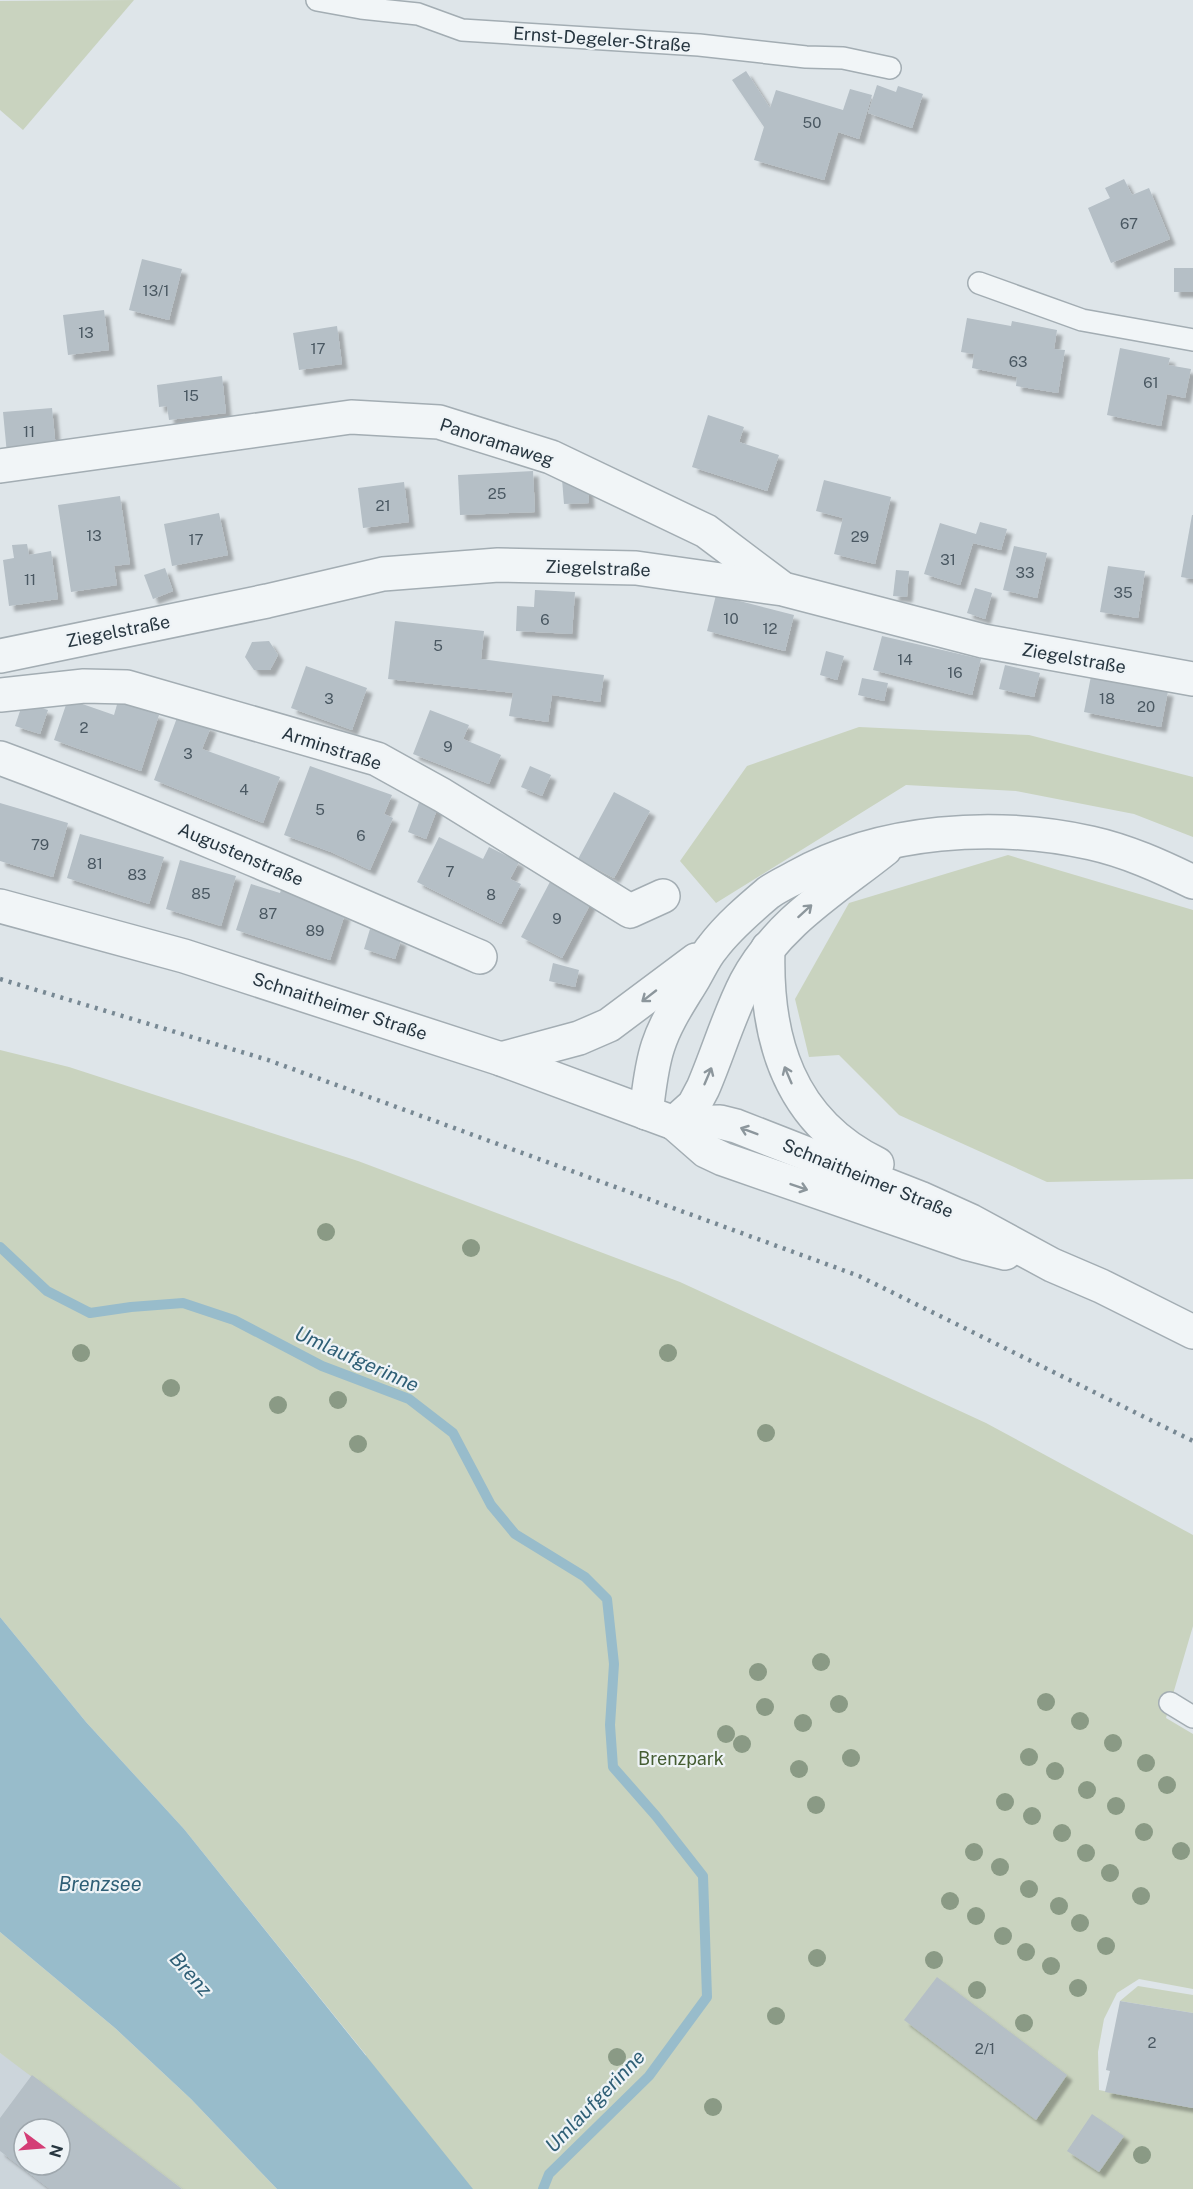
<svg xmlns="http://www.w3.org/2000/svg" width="1193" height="2189" font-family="'Public Sans',sans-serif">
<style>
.built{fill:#ccd5db;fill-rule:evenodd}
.green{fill:#c9d3bf}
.water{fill:#98bccb}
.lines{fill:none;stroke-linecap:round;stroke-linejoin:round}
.stream{stroke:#98bccb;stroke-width:10}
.building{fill:#b5bfc6;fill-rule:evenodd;filter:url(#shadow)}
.service-casing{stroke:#a3adb3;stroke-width:24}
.minor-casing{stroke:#a3adb3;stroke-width:36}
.tertiary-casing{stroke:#a3adb3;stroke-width:36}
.service{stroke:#f1f5f7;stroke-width:21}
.minor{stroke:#f1f5f7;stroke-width:33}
.tertiary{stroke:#f1f5f7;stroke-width:33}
.rail{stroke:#778893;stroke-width:4.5;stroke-dasharray:3 6;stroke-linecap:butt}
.tree{fill:#8a9a85}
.oneway{stroke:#8c969c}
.labels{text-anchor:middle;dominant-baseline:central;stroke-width:4.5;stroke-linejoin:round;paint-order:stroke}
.number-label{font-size:15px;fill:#4a5862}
.street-label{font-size:18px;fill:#273640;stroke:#eef3f6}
.park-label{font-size:18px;fill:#455d33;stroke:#eef3f6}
.water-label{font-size:20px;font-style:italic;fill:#2f5f76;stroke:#eef3f6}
</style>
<defs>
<filter id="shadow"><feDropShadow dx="5.5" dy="5.5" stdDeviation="1.5" flood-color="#0004"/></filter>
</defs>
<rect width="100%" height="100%" fill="#dee5e9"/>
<path class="built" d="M 0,2053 L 32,2075 L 182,2189 L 0,2189 ZM 24,2129 L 60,2129 L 60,2165 L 24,2165 Z"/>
<g class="green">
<polygon points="134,0 23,130 0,110 0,1"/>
<polygon points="859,727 1029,735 1193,777 1193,837 1134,814 1016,791 906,785 716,903 680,861 747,766"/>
<polygon points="1008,855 1193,910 1193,1179 1047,1182 899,1115 839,1055 809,1057 795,999 849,903"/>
<polygon points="0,1050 69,1067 358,1161 680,1282 986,1423 1193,1535 1193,1626 1166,1718 1193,1734 1193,1989 1139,1979 1117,1993 1104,2019 1098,2052 1099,2090 1193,2108 1193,2189 292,2189 366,2055 184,1829 86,1722 0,1617"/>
<polygon points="0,1932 115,2028 191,2099 277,2189 182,2189 0,2053"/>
<polygon points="1138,1986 1193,1995 1193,2013 1120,2001"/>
</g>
<polygon class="water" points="0,1617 86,1722 184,1829 473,2189 277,2189 191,2099 115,2028 0,1932"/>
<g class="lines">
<polyline class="stream" points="0,1247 47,1291 90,1313 131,1307 183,1303 234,1320 322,1366 409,1399 453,1433 491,1505 515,1534 585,1577 607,1599 614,1664 610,1725 613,1767 656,1816 703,1876 707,1997 649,2076 549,2174 543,2189"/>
</g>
<g class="building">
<polygon points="746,71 770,108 776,90 843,110 850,89 872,95 859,139 838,132 824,180 754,160 764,127 732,80"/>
<polygon points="877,85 896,92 898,86 923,94 912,128 868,113"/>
<polygon points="1124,179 1132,195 1149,188 1170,239 1111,263 1088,208 1110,198 1105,188"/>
<polygon points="142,259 182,269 169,320 129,310"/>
<rect x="1174" y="268" width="19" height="24"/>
<polygon points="104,310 109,350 68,355 63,315"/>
<polygon points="967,318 1011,326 1012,321 1057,330 1054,349 1065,350 1058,393 1016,386 1017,377 972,368 974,354 961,352"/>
<polygon points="337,326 342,364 299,370 293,333"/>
<polygon points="1120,348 1170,358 1168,365 1191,369 1185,398 1167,394 1161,426 1107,415"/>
<polygon points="222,376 226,413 169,420 167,406 159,407 157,385"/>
<polygon points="52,408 56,449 7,454 3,412"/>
<polygon points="708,415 744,427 739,442 779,455 767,491 692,467"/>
<polygon points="533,471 535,512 460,515 458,475"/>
<polygon points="587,477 589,503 564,504 562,479"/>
<polygon points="824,480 891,497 875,564 834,554 843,518 816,511"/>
<polygon points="404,482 409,522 363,528 358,488"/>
<polygon points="120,496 130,564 114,566 117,585 71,592 58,505"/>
<polygon points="219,513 228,555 172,566 164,524"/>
<polygon points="1192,515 1193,515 1193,579 1181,577"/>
<polygon points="980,522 1007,529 1001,550 973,543 960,585 924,574 940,523 976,534"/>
<polygon points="27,544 29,555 51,551 58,599 9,606 3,560 14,558 12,545"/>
<polygon points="1014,546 1047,553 1037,598 1003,590"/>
<polygon points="1108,566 1145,571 1138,618 1100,612"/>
<polygon points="165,568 173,591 153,599 144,575"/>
<polygon points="896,570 909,571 907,597 893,596"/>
<polygon points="975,588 992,593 985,619 967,613"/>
<polygon points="535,590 575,592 572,634 516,631 517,606 534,607"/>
<polygon points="716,595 794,615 785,651 707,631"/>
<polygon points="395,621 484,631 481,659 604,675 600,702 552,695 548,722 509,716 513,693 388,679"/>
<polygon points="882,636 981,659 972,695 873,670"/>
<polygon points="269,641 278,655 270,670 254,670 245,657 252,642"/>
<polygon points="826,651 844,656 837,680 820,675"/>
<polygon points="1005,665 1040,673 1034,697 999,689"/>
<polygon points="306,666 367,688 352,730 291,708"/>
<polygon points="1091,676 1168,691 1161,727 1084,712"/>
<polygon points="862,678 888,683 884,701 858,695"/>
<polygon points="68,699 114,715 118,701 159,715 141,771 54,740"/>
<polygon points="23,702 48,710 40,734 15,726"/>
<polygon points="430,710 469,725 463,739 501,755 489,784 413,754"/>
<polygon points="178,715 211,727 202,749 280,777 263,823 154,780"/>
<polygon points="310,766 392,795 384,814 393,818 370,870 331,852 284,835"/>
<polygon points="530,766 551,775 542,796 521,787"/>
<polygon points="614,792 650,811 614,878 578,859"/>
<polygon points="420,800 438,807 426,839 408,832"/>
<polygon points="0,803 68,823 53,877 0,861"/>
<polygon points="80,834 164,857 149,904 67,878"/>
<polygon points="439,837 483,859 489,847 519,862 510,879 521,884 501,924 417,882"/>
<polygon points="180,860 236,876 221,926 166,909"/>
<polygon points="552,878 593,899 562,958 521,937"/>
<polygon points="251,884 280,893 281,890 319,902 318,905 345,914 330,960 236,930"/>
<polygon points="370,929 401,940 395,959 364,949"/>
<polygon points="553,963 579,970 575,987 549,981"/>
<polygon points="937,1977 1067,2075 1036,2120 904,2020"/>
<polygon points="1120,2001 1193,2013 1193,2108 1105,2092 1110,2071 1106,2070"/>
<path d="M 32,2075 L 182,2189 L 50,2189 L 0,2151 L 0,2118 ZM 24,2129 L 60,2129 L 60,2165 L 24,2165 Z"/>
<polygon points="1092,2114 1124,2136 1099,2172 1067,2151"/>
</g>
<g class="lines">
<g class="service-casing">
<g id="service">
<polyline points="317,0 361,8 418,14 462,30 699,45 806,57 843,58 890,68"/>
<polyline points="979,283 1082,320 1193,340"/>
<polyline points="1170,1703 1193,1717"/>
</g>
</g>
<g class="minor-casing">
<g id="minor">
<polyline points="0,466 351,417 439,422 551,457 706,531 779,586"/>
<polyline points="0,656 267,601 383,574 498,565 636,568 783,589 983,641 1193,679"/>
<polyline points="0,695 84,686 127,687 377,759 442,795 630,911 663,896"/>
<path d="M 0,758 C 162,818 321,888 480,957"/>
</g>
</g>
<g class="tertiary-casing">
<g id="tertiary">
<polyline points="0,906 184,956 501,1059 674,1123 720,1122 736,1126 920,1198 971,1221 1052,1265 1101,1286 1193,1332"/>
<path d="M 768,948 C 765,1039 789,1121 877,1164"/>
<polyline points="501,1059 579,1038 609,1025 696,960"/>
<path d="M 646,1113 C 649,1090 651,1067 658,1046 C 666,1021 681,1000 694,978 C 700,968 705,956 713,947 C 728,927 749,909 768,893 C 776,887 787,882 796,877 C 881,829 996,822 1091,843 C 1127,851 1160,866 1193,882"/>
<polyline points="674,1123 706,1151 723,1159 966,1243 1005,1253"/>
<path d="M 674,1123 L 694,1105 L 703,1088 C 718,1053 729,1015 746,982 C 777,923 835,889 885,849"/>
</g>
</g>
<use href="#service" class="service"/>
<use href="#minor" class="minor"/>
<use href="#tertiary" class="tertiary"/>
<polyline class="rail" points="0,979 268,1060 859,1276 1193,1441"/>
</g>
<g class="tree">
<circle cx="326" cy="1232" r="9"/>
<circle cx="471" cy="1248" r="9"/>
<circle cx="81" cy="1353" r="9"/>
<circle cx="668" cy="1353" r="9"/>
<circle cx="171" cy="1388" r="9"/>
<circle cx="338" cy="1400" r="9"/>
<circle cx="278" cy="1405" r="9"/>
<circle cx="766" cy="1433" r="9"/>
<circle cx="358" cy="1444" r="9"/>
<circle cx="821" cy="1662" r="9"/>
<circle cx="758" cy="1672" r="9"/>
<circle cx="1046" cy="1702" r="9"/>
<circle cx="839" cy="1704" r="9"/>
<circle cx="765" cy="1707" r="9"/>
<circle cx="1080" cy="1721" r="9"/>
<circle cx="803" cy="1723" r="9"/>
<circle cx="726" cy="1734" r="9"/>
<circle cx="1113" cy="1743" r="9"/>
<circle cx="742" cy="1744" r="9"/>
<circle cx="1029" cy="1757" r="9"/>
<circle cx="851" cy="1758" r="9"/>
<circle cx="1146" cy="1763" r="9"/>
<circle cx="799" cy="1769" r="9"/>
<circle cx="1055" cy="1771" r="9"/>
<circle cx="1167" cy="1785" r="9"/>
<circle cx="1087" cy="1790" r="9"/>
<circle cx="1005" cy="1802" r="9"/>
<circle cx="816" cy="1805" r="9"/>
<circle cx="1116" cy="1806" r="9"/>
<circle cx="1032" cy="1816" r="9"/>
<circle cx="1144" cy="1832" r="9"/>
<circle cx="1062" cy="1833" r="9"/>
<circle cx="1181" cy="1851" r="9"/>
<circle cx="974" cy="1852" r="9"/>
<circle cx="1086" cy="1853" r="9"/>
<circle cx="1000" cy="1867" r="9"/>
<circle cx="1110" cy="1873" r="9"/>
<circle cx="1029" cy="1889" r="9"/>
<circle cx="1141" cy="1896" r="9"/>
<circle cx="950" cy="1901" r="9"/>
<circle cx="1059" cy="1906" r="9"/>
<circle cx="976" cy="1916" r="9"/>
<circle cx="1080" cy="1923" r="9"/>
<circle cx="1003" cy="1936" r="9"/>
<circle cx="1106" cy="1946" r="9"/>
<circle cx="1026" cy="1952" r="9"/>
<circle cx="817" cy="1958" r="9"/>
<circle cx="934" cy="1960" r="9"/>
<circle cx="1051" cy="1966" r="9"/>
<circle cx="1078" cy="1988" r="9"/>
<circle cx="977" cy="1990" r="9"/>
<circle cx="776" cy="2016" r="9"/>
<circle cx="1024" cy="2023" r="9"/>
<circle cx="617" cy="2057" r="9"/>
<circle cx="713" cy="2107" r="9"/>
<circle cx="1142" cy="2155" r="9"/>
</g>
<defs><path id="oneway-shaft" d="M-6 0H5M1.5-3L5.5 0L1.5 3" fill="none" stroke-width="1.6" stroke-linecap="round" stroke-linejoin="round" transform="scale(1.5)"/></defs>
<g class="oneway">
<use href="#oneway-shaft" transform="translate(805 911) rotate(-42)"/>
<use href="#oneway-shaft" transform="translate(649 996) rotate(142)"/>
<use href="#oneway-shaft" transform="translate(788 1075) rotate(-113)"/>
<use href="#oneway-shaft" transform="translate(708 1076) rotate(-67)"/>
<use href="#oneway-shaft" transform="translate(749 1131) rotate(-159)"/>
<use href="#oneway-shaft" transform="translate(799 1187) rotate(19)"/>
</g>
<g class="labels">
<g class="number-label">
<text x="812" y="122">50</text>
<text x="1129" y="223">67</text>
<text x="156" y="290">13/1</text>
<text x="86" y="332">13</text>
<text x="318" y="348">17</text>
<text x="1018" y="361">63</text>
<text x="1151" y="382">61</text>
<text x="191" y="395">15</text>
<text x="29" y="431">11</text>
<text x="497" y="493">25</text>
<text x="383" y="505">21</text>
<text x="94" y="535">13</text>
<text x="860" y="536">29</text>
<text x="196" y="539">17</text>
<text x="948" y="559">31</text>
<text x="1025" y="572">33</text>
<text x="30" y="579">11</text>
<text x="1123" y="592">35</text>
<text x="731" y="618">10</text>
<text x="545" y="619">6</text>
<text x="770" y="628">12</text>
<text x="438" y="645">5</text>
<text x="905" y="659">14</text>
<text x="955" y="672">16</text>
<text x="329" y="698">3</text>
<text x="1107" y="698">18</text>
<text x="1146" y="706">20</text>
<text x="84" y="727">2</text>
<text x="448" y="746">9</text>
<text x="188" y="753">3</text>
<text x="244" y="789">4</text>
<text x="320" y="809">5</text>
<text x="361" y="835">6</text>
<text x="40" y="844">79</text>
<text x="95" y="863">81</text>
<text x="450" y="871">7</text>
<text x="137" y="874">83</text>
<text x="201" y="893">85</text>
<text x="491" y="894">8</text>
<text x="268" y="913">87</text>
<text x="557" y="918">9</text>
<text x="315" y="930">89</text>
<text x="1152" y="2042">2</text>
<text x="985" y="2048">2/1</text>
</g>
<g class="street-label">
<text transform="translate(602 39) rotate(4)">Ernst-Degeler-Straße</text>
<text transform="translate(497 442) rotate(18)">Panoramaweg</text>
<text transform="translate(598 568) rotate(2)">Ziegelstraße</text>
<text transform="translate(118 631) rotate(-11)">Ziegelstraße</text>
<text transform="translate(1074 658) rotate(10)">Ziegelstraße</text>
<text transform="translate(332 748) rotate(18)">Arminstraße</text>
<text transform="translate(241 854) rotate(23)">Augustenstraße</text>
<text transform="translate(340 1006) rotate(18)">Schnaitheimer Straße</text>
<text transform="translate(868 1178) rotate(22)">Schnaitheimer Straße</text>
</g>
<g class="park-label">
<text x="681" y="1758">Brenzpark</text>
</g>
<g class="water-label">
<text transform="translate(357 1359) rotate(24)">Umlaufgerinne</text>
<text x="100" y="1884">Brenzsee</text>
<text transform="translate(191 1974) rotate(48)">Brenz</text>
<text transform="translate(595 2101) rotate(-46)">Umlaufgerinne</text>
</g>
</g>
<g transform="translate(42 2147) rotate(106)"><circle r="28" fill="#eef3f6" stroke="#9ea7ad" stroke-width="1.5"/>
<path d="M0-4.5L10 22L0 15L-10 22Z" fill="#d43d76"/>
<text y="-9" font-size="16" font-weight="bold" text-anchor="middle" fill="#273640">N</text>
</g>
</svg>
